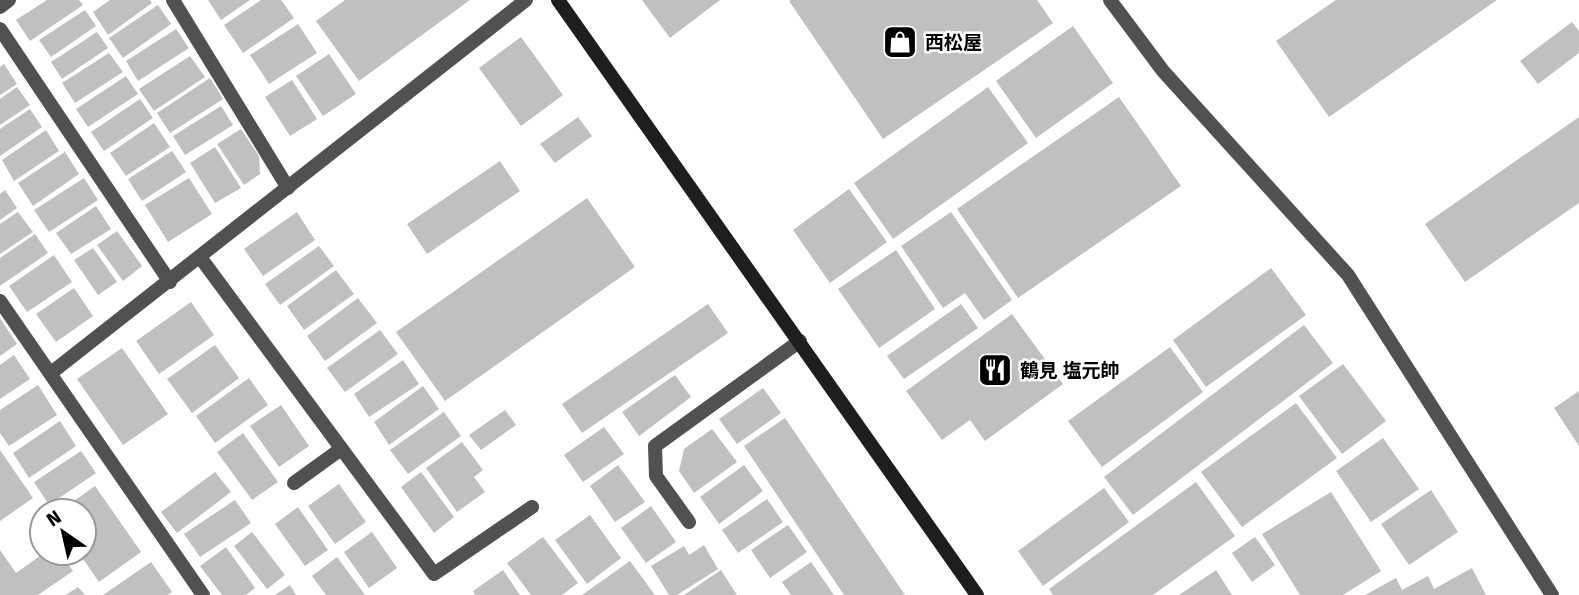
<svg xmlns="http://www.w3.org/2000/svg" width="1579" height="595" font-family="'Fira Sans','Noto Sans JP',sans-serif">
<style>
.building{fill:#c0c0c0}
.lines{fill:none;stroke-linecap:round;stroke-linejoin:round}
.lane{stroke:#515151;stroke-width:14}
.street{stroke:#515151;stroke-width:14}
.secondary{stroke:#1e1e1e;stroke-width:14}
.labels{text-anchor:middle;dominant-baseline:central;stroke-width:5;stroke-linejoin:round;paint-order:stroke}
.poi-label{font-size:19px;font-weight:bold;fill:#000;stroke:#fff;text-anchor:start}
</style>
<rect width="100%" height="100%" fill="#fff"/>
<g class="building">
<polygon points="47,0 79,0 83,5 30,41 16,20"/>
<polygon points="110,0 150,0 152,3 108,35 93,12"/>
<polygon points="208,0 250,0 221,20"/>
<polygon points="261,0 281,0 294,18 243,53 224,25"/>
<polygon points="345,0 470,0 359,81 316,21"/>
<polygon points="642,0 720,0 670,38"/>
<polygon points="791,0 1037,0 1053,23 883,139 789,1"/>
<polygon points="1336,0 1497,0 1329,117 1276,41"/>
<polygon points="158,5 171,24 123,58 109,38"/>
<polygon points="85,10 96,26 51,57 39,40"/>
<polygon points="1572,22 1579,31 1579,53 1538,84 1520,61"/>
<polygon points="298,24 317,53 269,84 250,55"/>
<polygon points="1073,26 1113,83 1036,138 996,81"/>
<polygon points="176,29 189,48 138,81 126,61"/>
<polygon points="97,32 108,48 62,79 51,62"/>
<polygon points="521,37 563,95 521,126 479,68"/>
<polygon points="109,53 123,72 75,103 62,83"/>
<polygon points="329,54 356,94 323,116 296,76"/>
<polygon points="190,56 205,77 154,111 139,89"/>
<polygon points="4,64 17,84 0,95 0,67"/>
<polygon points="126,76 138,94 88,127 76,109"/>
<polygon points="210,78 223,99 170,133 157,113"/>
<polygon points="292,80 317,119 290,136 265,97"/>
<polygon points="17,87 30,105 0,125 0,99"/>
<polygon points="988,87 1028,143 893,239 854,183"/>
<polygon points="1119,97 1181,186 1018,298 957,209"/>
<polygon points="140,99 153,118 104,151 91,132"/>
<polygon points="221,106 233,125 185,155 173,136"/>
<polygon points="30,109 42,127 0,156 0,129"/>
<polygon points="578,117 592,136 555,163 540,144"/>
<polygon points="1579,117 1579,203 1465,282 1425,224"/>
<polygon points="154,123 170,147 126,176 110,153"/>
<polygon points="241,129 259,156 260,174 244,185 217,144"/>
<polygon points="46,130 59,151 14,181 2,160"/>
<polygon points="215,147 241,188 215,203 190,163"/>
<polygon points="172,151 186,172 142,201 128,179"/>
<polygon points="65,152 79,174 33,206 18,183"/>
<polygon points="500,161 520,191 427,254 407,224"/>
<polygon points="84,178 98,200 49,232 34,210"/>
<polygon points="189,178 212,214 168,242 145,205"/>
<polygon points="849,189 887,242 830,283 793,230"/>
<polygon points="5,190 17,208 0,220 0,194"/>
<polygon points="587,198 635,267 445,401 396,332"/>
<polygon points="96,206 111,229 71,254 56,233"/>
<polygon points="18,212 33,232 0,254 0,224"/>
<polygon points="297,212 315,240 263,276 244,249"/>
<polygon points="951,212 1012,300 984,320 965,293 943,308 901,246"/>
<polygon points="117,231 142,266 123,281 97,245"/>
<polygon points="35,234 48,253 0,286 0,258"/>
<polygon points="319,246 334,266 280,305 265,284"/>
<polygon points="93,248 117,282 98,295 74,260"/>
<polygon points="896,250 935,309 879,348 838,289"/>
<polygon points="54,255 72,282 27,312 9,286"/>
<polygon points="1271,268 1306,315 1206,387 1173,340"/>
<polygon points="336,270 354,294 304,330 287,306"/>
<polygon points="74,288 93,316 56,342 36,314"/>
<polygon points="358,298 377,323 325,361 307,336"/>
<polygon points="191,302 214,335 159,374 136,341"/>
<polygon points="708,304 728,333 582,433 562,404"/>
<polygon points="961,304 978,328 904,379 887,356"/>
<polygon points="1012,314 1063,384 985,441 970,420 942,440 906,391"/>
<polygon points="0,318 17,344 0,356"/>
<polygon points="1304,325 1333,363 1133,515 1104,477"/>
<polygon points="380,330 398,354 345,392 327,368"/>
<polygon points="215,345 239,378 192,413 167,379"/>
<polygon points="1170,347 1203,392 1102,467 1068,421"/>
<polygon points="122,348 168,414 123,445 77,379"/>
<polygon points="14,355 30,379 0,399 0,365"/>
<polygon points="403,360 419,384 369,417 354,394"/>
<polygon points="1343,364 1386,421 1342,454 1299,396"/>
<polygon points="675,375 691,397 639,436 622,412"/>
<polygon points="249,378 268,405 215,443 196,416"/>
<polygon points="38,385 57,415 9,446 0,433 0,410"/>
<polygon points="423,386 439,409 389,445 374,422"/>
<polygon points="763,388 781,413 737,444 719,419"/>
<polygon points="1579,391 1579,446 1554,408"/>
<polygon points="1296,403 1337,458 1242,527 1201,472"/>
<polygon points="281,405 309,446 279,467 250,426"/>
<polygon points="505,410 516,425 481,450 469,435"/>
<polygon points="444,412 461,436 408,474 390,450"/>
<polygon points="785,418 905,595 844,595 744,446"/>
<polygon points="60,421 76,446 29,478 13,453"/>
<polygon points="604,427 624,454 583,482 564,455"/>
<polygon points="712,429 737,462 694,493 679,471 684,449"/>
<polygon points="243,433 278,482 252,500 217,452"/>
<polygon points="1383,438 1419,489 1371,522 1336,471"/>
<polygon points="462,442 483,470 474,477 485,492 457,512 426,468"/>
<polygon points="0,450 33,498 0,521"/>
<polygon points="81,451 96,473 49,505 34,482"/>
<polygon points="618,465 645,502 615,522 590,486"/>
<polygon points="744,465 763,491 719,524 700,497"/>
<polygon points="215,472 231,492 177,533 161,512"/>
<polygon points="421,472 454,517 434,533 401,487"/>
<polygon points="1196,482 1235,536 1153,595 1053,595 1049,589"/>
<polygon points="339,484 366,522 335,544 308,506"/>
<polygon points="95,486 141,552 99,582 79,553 84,553 84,511 60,511"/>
<polygon points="1104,488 1129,522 1043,586 1018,551"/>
<polygon points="1431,490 1458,532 1409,565 1381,524"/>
<polygon points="1331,492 1381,571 1343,595 1300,595 1262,534"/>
<polygon points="767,499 783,522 738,553 722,530"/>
<polygon points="235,500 251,523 200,557 184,534"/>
<polygon points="651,506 676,542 646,563 621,528"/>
<polygon points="298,507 328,550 305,566 275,524"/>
<polygon points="590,515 621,558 587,584 555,540"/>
<polygon points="788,525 807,552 770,578 751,550"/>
<polygon points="252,532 285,575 267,589 234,546"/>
<polygon points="372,532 397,568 369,588 344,552"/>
<polygon points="543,537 578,583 562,595 531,595 507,563"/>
<polygon points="1255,537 1275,565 1252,582 1232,553"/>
<polygon points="704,545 718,569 677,595 669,595 651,566 684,546 689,555"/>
<polygon points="226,547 255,588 246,595 222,595 200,566"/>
<polygon points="0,550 16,573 44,553 60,553 73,571 38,595 0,595"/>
<polygon points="337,557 365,595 326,595 312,576"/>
<polygon points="630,561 655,595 582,595"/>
<polygon points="151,562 172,592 168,595 103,595"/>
<polygon points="811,562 834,595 791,595 782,582"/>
<polygon points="1472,568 1486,595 1365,595 1396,578 1402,590 1428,576 1434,589"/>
<polygon points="503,570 520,595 475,595 473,591"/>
<polygon points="721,570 737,595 684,595"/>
<polygon points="1216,570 1232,595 1179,595"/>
<polygon points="290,585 296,595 275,595"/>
<polygon points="78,587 85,595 66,595"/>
</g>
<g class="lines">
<g class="lane">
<polyline points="0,7 9,0"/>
<polyline points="0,301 203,595"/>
<polyline points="294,483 341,449"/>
<polyline points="689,522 656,476 655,446 800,341"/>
</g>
<g class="street">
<polyline points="173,0 288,188"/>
<polyline points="1110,0 1163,71 1348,275 1552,595"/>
<polyline points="0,29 170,282"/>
<polyline points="200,257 434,574 532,507"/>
<polyline points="51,373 526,0"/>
</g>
<polyline class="secondary" points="558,0 977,595"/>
</g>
<defs>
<g id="shop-square" transform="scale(1.75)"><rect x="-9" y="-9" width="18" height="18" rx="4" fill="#000" stroke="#fff"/><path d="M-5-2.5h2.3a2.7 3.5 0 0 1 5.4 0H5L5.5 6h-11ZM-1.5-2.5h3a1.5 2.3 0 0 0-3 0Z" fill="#fff"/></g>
<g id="restaurant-square" transform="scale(1.75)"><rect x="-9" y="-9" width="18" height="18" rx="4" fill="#000" stroke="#fff"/><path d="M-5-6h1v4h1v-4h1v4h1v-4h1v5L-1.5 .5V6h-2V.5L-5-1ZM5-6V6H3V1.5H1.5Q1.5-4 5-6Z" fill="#fff"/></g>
</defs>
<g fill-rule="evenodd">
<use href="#shop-square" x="900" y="42"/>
<use href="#restaurant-square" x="995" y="370"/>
</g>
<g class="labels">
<g class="poi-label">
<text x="925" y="42">西松屋</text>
<text x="1020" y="370">鶴見 塩元帥</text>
</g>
</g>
<g transform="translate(63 532) rotate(326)"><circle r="33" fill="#ffffff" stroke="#999999" stroke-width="2"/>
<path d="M0-5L12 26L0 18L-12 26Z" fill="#000000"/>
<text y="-10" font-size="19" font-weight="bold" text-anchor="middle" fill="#000000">N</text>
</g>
</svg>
